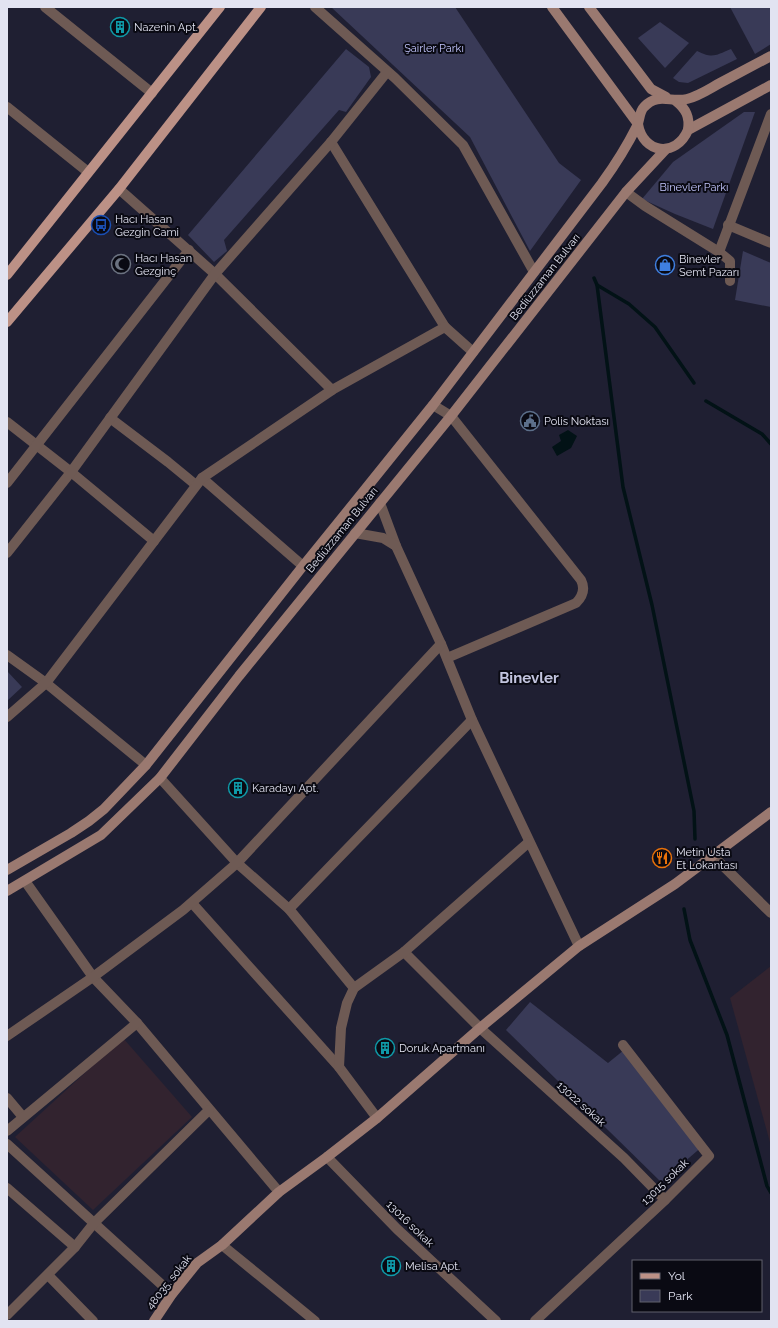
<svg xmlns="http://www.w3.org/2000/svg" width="778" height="1328" font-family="Raleway,sans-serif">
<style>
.education{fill:#32232f}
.green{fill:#393a57}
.water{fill:#021216}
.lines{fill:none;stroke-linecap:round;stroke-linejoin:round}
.stream{stroke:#021216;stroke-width:3.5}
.street{stroke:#6e5a54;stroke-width:10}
.secondary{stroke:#9a7970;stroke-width:10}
.primary{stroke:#bc9186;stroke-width:10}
.labels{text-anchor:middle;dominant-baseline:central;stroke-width:4;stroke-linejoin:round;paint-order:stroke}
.poi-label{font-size:11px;fill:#e2e3f1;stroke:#0a0a13;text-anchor:start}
.park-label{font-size:11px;fill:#c2c5fc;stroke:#0a0a13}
.street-label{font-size:11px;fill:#e2e3f1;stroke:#0a0a13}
.district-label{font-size:15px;font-weight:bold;fill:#c2c4de;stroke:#0a0a13}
</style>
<rect width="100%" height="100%" fill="#1f1f32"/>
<g class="education">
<polygon points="771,966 771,1146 730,998"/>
<polygon points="123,1038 192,1117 93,1210 15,1137"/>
</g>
<g class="green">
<polygon points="331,7 455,7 559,163 581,180 530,251 470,137"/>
<polygon points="730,7 771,7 771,44 755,54"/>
<polygon points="660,22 689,43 665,68 638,38"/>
<polygon points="346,49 369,67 371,77 346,112 339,110 224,240 227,251 214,262 188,235"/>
<path d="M 731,49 L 737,59 L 688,83 L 679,82 L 673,78 L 697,51 C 713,59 716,55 731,49 Z"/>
<polygon points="744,112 755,112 713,229 675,214 642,199 673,162"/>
<polygon points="743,251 771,263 771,307 735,300"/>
<polygon points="7,671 22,687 7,701"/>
<polygon points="530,1002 608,1063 624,1050 704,1145 661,1182 506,1030"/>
</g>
<polygon class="water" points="568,430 577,436 571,448 557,456 552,447 561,441 559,435"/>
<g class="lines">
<g class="stream">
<polyline points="594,278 597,285 623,487 652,605 694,811 695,839"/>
<polyline points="597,285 629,304 655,327 694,383"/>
<polyline points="706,401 762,434 771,444"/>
<polyline points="684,909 690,940 727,1035 767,1186 771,1193"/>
</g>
<g class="street">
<polyline points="45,7 152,93"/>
<polyline points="315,7 395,78 463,145 534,272"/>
<polyline points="7,107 88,172"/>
<polyline points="331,142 445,327"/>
<polyline points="119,189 215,274 332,390 445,327 473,352"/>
<polyline points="626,192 645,206 719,252"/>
<polyline points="728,225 771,243"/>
<polyline points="730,281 730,261 719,252 771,114"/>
<path d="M 433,405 L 451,416 L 581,580 C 585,588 583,596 576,603 L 447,658"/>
<polyline points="110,418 168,462 196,485"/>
<polyline points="7,422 71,472 154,541"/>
<polyline points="202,478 303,566"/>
<polyline points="7,483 189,250"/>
<polyline points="380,503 396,546 441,644 472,720 579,946"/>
<polyline points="355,533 383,538 396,546"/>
<polyline points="7,553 71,472 215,274 331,142 387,72"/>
<polyline points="7,655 46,683 146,765"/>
<polyline points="7,717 46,683 202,478 332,390"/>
<polyline points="160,778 237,863 289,909 354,988"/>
<polyline points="712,855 771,913"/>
<polyline points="25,881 93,977 137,1023 279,1192"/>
<polyline points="192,903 339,1067 377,1118"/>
<polyline points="289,909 472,720"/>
<polyline points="404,952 480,1028 624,1158 665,1200"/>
<polyline points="7,1036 93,977 183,910 237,863 441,644"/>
<polyline points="339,1067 341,1028 347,1003 354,988 404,952 529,842"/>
<polyline points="7,1098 23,1117"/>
<polyline points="7,1131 137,1023"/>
<polyline points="7,1144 172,1294"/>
<polyline points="327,1157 397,1229 496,1321"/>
<polyline points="7,1188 75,1247"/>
<polyline points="222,1245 315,1321"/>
<polyline points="48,1275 93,1321"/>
<polyline points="7,1315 75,1247 94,1223 209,1110"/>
<polyline points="535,1321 665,1200 709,1156 623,1045"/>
</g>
<g class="secondary">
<path d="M 552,7 L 638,124 C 643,154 676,158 688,130 L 771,85"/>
<polyline points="589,7 651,89 666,97"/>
<path d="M 676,101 C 686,109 690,117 688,130"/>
<path d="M 7,870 L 71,833 L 89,821 L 104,809 L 146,765 L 303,566 L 363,492 L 433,405 L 602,183 C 615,165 627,146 637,126 C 640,120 639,112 644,107 C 658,92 671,103 687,99 C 699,96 709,89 720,83 C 737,74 754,65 771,56"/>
<polyline points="7,891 101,835 160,778 239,676 451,416 626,192 666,149"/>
<polyline points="154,1321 172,1294 197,1263 222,1245 279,1192 327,1157 377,1118 480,1028 579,946 675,884 771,812"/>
</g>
<g class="primary">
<polyline points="7,275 220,7"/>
<polyline points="7,322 119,189 261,7"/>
</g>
</g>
<defs>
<g id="building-ring" transform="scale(1)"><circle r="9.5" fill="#0a0a13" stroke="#0f9aa8" stroke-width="1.5"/><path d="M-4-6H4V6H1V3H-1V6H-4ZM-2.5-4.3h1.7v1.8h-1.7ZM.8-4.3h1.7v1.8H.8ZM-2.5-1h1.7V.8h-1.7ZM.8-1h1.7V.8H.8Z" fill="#0f9aa8"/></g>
<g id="bus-ring" transform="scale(1)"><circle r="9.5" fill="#0a0a13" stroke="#1a4fb4" stroke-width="1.5"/><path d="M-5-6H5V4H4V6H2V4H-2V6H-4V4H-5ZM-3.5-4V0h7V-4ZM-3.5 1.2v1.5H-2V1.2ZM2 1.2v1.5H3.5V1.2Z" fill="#1a4fb4"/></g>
<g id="mosque-ring" transform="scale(1)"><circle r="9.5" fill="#0a0a13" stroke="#6b7280" stroke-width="1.5"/><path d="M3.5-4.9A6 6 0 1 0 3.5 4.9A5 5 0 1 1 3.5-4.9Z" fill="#6b7280"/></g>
<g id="shop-ring" transform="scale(1)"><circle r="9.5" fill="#0a0a13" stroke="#3f7fe0" stroke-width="1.5"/><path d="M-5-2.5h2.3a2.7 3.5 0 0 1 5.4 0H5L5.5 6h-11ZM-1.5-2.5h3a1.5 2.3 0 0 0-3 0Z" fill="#3f7fe0"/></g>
<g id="civic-ring" transform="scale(1)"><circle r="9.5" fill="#0a0a13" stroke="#5c6f8a" stroke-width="1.5"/><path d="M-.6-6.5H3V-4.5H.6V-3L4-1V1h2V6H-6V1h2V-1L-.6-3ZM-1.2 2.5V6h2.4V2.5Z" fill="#5c6f8a"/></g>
<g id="restaurant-ring" transform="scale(1)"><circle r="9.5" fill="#0a0a13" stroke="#e8710a" stroke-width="1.5"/><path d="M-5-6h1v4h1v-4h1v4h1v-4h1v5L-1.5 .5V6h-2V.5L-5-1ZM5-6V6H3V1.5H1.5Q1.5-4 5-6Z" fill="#e8710a"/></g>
</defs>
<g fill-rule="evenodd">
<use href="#building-ring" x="120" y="27"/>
<use href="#bus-ring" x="101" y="225"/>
<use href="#mosque-ring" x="121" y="264"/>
<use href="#shop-ring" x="665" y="265"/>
<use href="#civic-ring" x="530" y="421"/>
<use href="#building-ring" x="238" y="788"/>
<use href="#restaurant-ring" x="662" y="858"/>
<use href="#building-ring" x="385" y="1048"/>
<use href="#building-ring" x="391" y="1266"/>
</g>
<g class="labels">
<g class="poi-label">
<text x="134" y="27">Nazenin Apt.</text>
<text x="115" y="219">Hacı Hasan<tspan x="115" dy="13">Gezgin Cami</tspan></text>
<text x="135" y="258">Hacı Hasan<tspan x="135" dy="13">Gezginç</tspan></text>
<text x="679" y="259">Binevler<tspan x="679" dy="13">Semt Pazarı</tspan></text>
<text x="544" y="421">Polis Noktası</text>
<text x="252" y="788">Karadayı Apt.</text>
<text x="676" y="852">Metin Usta<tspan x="676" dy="13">Et Lokantası</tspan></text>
<text x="399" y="1048">Doruk Apartmanı</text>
<text x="405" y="1266">Melisa Apt.</text>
</g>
<g class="park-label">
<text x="434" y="48">Şairler Parkı</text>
<text x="694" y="187">Binevler Parkı</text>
</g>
<g class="street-label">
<text transform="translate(545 277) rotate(-52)">Bediüzzaman Bulvarı</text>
<text transform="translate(342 530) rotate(-51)">Bediüzzaman Bulvarı</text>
<text transform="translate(581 1104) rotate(42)">13022 sokak</text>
<text transform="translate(665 1182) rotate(-44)">13015 sokak</text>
<text transform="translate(410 1224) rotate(44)">13016 sokak</text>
<text transform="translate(169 1282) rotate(-52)">48035. sokak</text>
</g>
<g class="district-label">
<text x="529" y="678">Binevler</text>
</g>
</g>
<rect width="778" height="1328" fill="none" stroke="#e2e3f1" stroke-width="16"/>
<rect x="632" y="1260" width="130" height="52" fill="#0a0a13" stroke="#60616c"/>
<rect x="640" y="1273" width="20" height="6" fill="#bc9186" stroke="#60616c"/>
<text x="668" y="1280" font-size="12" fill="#e2e3f1">Yol</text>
<rect x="640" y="1290" width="20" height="12" fill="#393a57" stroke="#60616c"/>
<text x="668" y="1300" font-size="12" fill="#e2e3f1">Park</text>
</svg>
